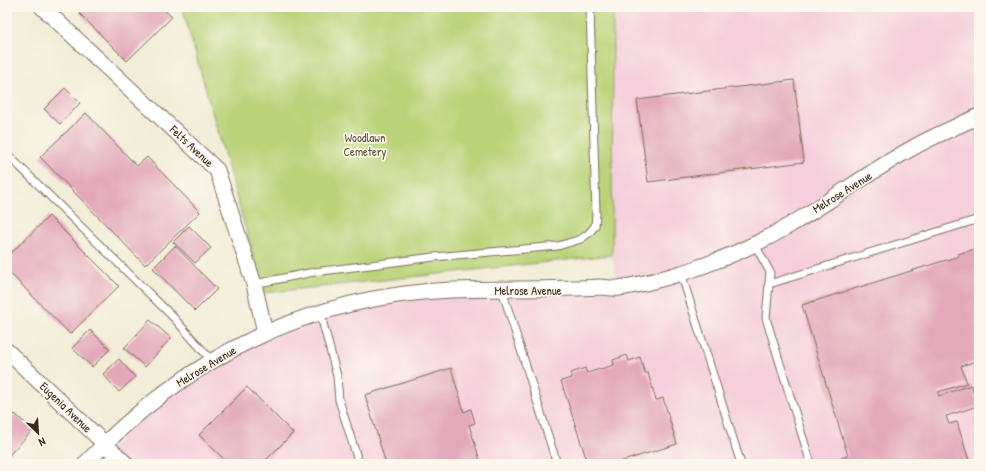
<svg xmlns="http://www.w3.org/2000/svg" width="986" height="471" font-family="'Patrick Hand',sans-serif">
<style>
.built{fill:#f5cfdc}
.green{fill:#bad378;stroke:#7a7e4b}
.building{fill:#e3a9ba}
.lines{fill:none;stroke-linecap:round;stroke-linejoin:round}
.service-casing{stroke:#7b6e5f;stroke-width:9}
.minor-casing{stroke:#7b6e5f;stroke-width:17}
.service{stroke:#fff;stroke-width:7}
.minor{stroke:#fff;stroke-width:15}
.labels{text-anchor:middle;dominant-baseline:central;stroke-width:3.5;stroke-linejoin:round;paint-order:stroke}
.park-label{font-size:12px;fill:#5b5434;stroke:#fbf7ec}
.street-label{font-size:12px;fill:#3b2a1e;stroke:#fbf7ec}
</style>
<rect width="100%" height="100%" fill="#fbf7ec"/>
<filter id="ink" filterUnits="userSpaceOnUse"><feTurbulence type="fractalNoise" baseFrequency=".025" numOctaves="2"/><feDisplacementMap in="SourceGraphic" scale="8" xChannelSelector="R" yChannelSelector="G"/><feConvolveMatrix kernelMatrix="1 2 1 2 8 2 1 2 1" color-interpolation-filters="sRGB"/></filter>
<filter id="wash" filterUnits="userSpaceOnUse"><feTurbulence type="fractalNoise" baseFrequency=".012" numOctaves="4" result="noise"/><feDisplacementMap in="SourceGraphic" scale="16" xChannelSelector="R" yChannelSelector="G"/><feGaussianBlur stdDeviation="0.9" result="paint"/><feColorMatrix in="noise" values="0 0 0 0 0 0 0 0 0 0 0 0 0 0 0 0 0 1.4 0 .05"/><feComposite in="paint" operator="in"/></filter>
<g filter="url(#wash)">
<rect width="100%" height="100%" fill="#f2edd7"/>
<polygon class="built" points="613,7 979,7 979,464 96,464 172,386 212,361 361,302 618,288 612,255"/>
<polygon class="green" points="182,7 613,7 612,255 264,293"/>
<g id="blocks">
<g class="building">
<polygon points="85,7 161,7 172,17 127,61 79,13"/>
<polygon points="794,80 804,162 648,182 637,100"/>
<polygon points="65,88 80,103 60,124 44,109"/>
<polygon points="86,113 137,166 147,157 200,212 145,265 40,157"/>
<polygon points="49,216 119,286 70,334 7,270 7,257"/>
<polygon points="189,226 211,248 195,263 173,242"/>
<polygon points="175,246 217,289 195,311 153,268"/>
<polygon points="979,248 979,360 961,366 967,383 938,392 939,396 971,385 978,406 946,416 949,424 957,422 970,464 843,464 841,458 848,456 802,305 959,256 958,254"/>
<polygon points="150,320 171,338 145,367 124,348"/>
<polygon points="90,330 110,349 92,367 72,348"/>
<polygon points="627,355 629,361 640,357 645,373 648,373 656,400 663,398 677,444 613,464 588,464 561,381 572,378 571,373 585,368 587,373 614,365 613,360"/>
<polygon points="119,359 135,377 119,392 103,374"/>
<polygon points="451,368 464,412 471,409 475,423 469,425 481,464 386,464 365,395"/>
<polygon points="247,387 293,433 262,464 229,464 199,435"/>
<polygon points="15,414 33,430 7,457 7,422"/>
</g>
</g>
</g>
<g filter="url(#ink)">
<use href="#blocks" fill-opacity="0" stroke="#7b6e5f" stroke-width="1"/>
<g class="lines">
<g class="service-casing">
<g id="service">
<polyline points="7,154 173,317 212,361"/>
<polyline points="754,243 770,272 766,318 811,464"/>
<polyline points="681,273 741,464"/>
<polyline points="254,284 314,272 434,257 558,246 581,239 589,233 595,226 596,214 590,7"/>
<polyline points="769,284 979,219"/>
<polyline points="502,290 557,464"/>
<polyline points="320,312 337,376 339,400 359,464"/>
</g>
</g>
<g class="minor-casing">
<g id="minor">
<polyline points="42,7 217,170 254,284 265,332"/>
<polyline points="7,351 126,464"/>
<path d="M 85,464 C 183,360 306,296 451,290 C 500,288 550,290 599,287 C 606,287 613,289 619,288 C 639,285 662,279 682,273 C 719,261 757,245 790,225 C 833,200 873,169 916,146 C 936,135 958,126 979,116"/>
</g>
</g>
<use href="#service" class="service"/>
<use href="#minor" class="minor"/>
</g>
</g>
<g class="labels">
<g class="park-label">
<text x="365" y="137">Woodlawn<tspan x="365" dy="14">Cemetery</tspan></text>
</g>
<g class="street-label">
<text transform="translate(192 146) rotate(43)">Felts Avenue</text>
<text transform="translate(842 192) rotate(-32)">Melrose Avenue</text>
<text x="528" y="290">Melrose Avenue</text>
<text transform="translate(206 366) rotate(-31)">Melrose Avenue</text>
<text transform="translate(66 407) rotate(44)">Eugenia Avenue</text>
</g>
</g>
<rect width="986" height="471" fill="none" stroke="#fbf7ec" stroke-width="24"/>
<g transform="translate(38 433) rotate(155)" stroke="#fbf7ec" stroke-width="3" paint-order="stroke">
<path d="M0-3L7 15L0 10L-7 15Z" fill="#3b2a1e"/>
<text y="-6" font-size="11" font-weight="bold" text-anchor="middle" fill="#3b2a1e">N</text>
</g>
</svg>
